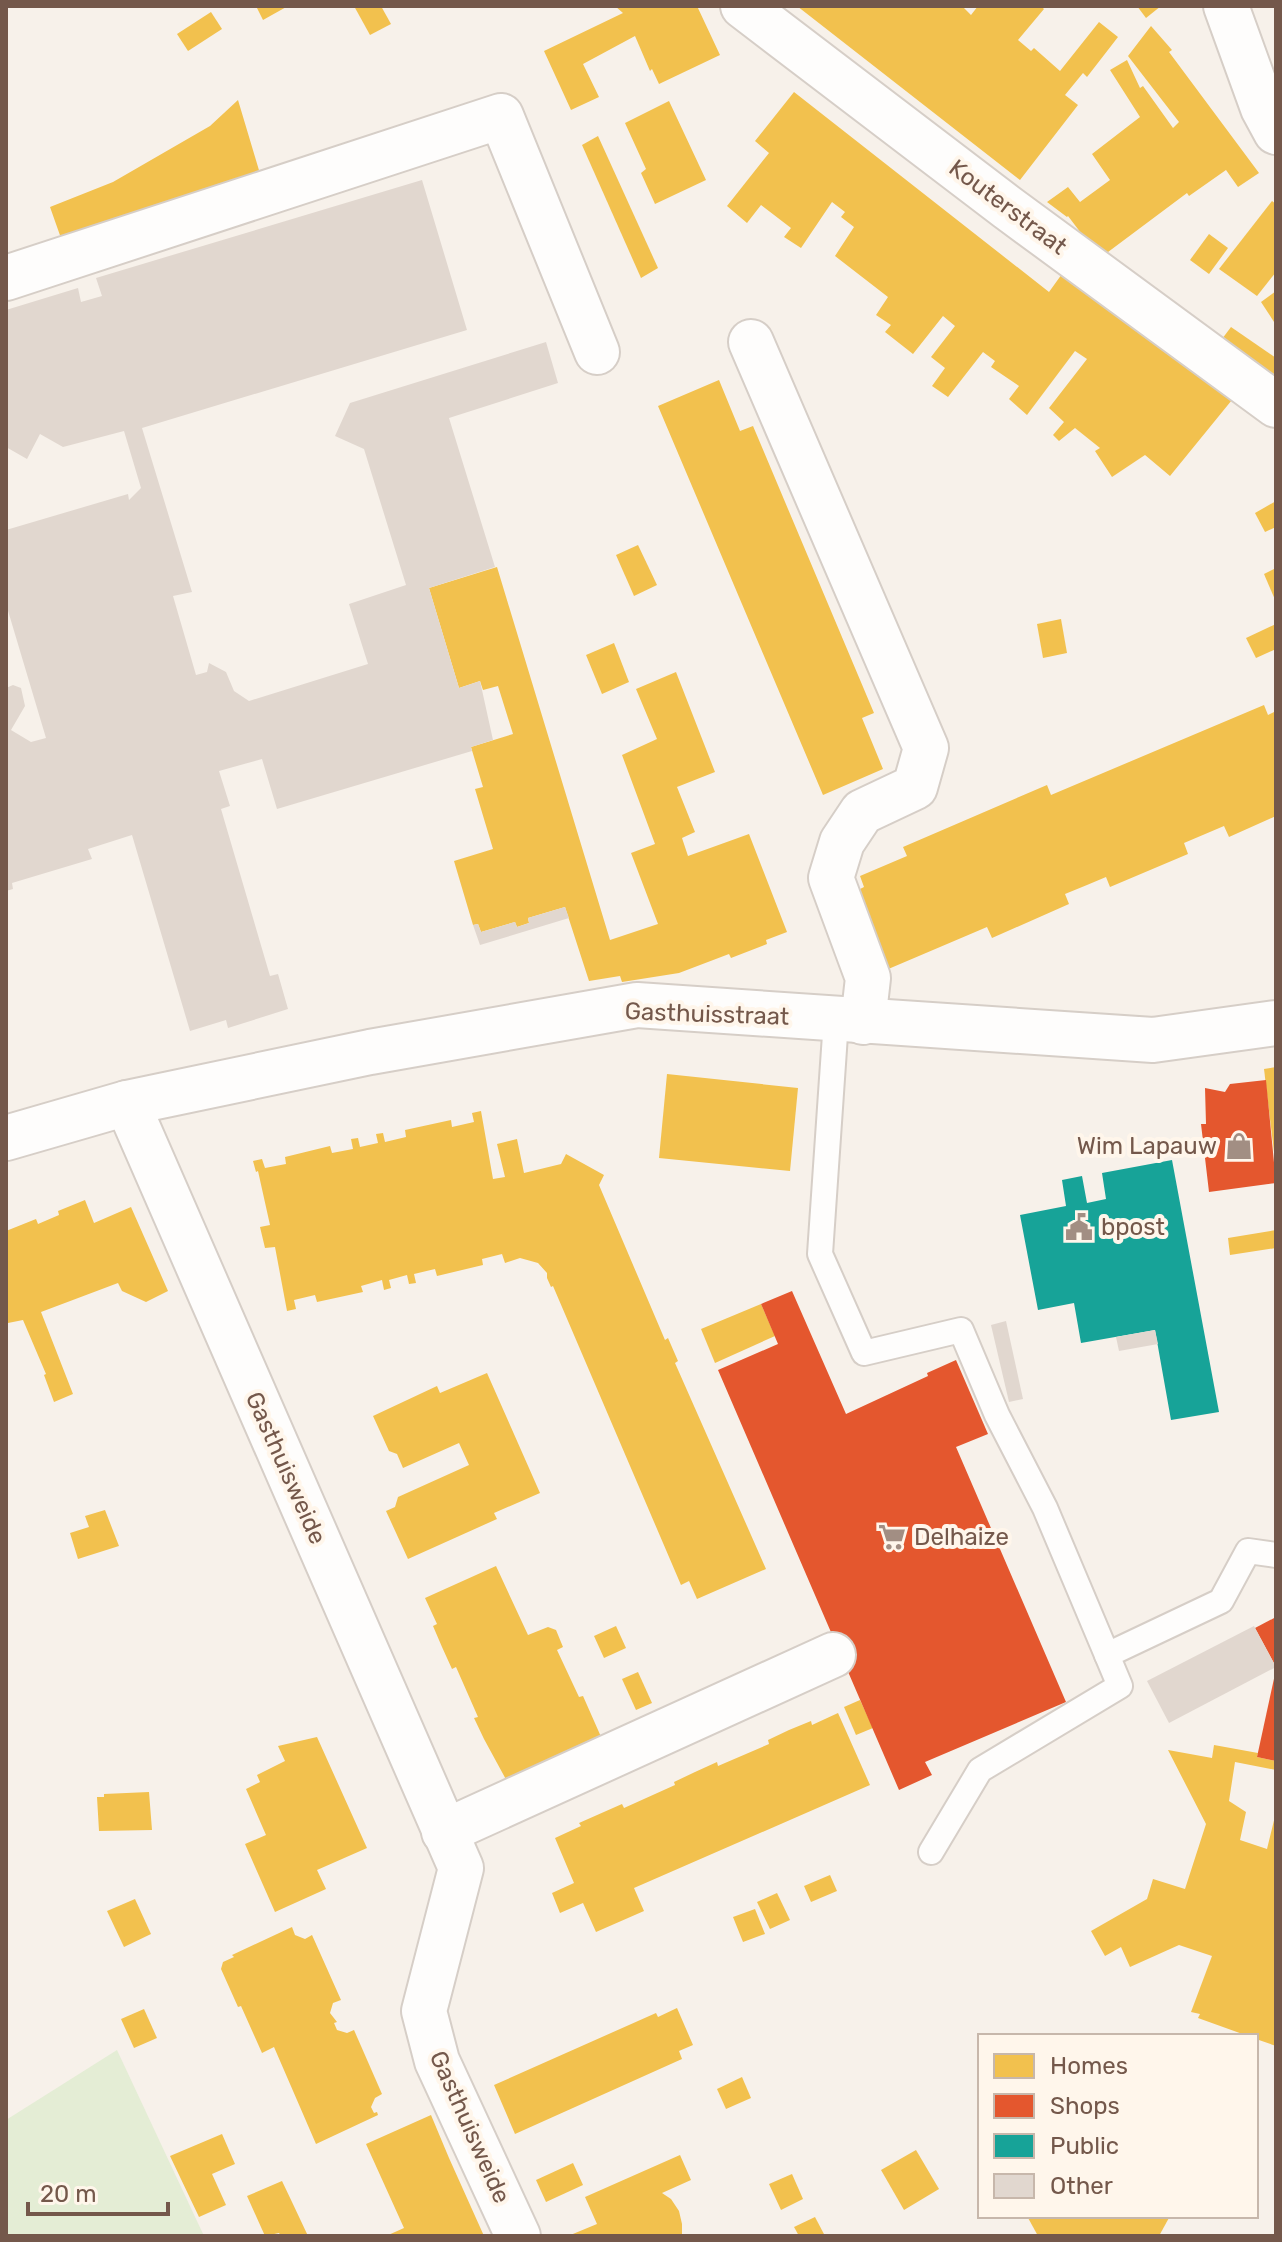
<svg xmlns="http://www.w3.org/2000/svg" width="1282" height="2242" font-family="Rubik,sans-serif">
<style>
.green{fill:#e4edd5}
.homes{fill:#f2c14e}
.shops{fill:#e4572e}
.public{fill:#17a398}
.building{fill:#e1d7cf}
.lines{fill:none;stroke-linecap:round;stroke-linejoin:round}
.service-casing{stroke:#d6cec7;stroke-width:28}
.minor-casing{stroke:#d6cec7;stroke-width:48}
.service{stroke:#fefdfc;stroke-width:24}
.minor{stroke:#fefdfc;stroke-width:44}
.labels{text-anchor:middle;dominant-baseline:central;stroke-width:8;stroke-linejoin:round;paint-order:stroke}
.street-label{font-size:24px;fill:#74584b;stroke:#fff6eb}
.poi-label{font-size:24px;fill:#74584b;stroke:#fff6eb;text-anchor:start}
</style>
<rect width="100%" height="100%" fill="#f7f1ea"/>
<polygon class="green" points="117,2050 204,2236 6,2236 6,2120"/>
<g class="homes">
<polygon points="256,6 288,6 263,20"/>
<polygon points="354,6 381,6 391,24 370,35"/>
<polygon points="615,6 697,6 720,55 659,84 652,69 650,71 635,36 583,64 599,97 571,110 544,51 623,13"/>
<polygon points="797,6 962,6 971,15 978,6 1041,6 1044,9 1018,40 1031,51 1034,48 1060,71 1099,22 1118,37 1087,77 1083,73 1065,95 1078,105 1020,180"/>
<polygon points="1137,6 1161,6 1146,18"/>
<polygon points="211,12 222,29 188,51 177,34"/>
<polygon points="1151,26 1172,50 1169,52 1259,173 1238,187 1226,170 1189,196 1187,193 1100,258 1068,216 1067,217 1047,202 1068,187 1080,202 1110,180 1092,154 1140,117 1110,70 1127,60 1140,88 1143,86 1173,128 1179,122 1128,56"/>
<polygon points="794,92 1049,292 1067,267 1236,395 1170,476 1145,455 1112,477 1095,451 1100,448 1075,428 1059,441 1053,435 1064,422 1049,408 1087,359 1075,351 1027,415 1009,399 1019,386 991,367 995,361 983,352 948,397 932,386 945,368 931,357 955,326 943,316 913,354 885,332 891,325 876,315 888,297 835,256 854,227 841,217 845,212 832,202 801,248 784,237 791,228 761,205 747,223 727,206 769,153 755,141"/>
<polygon points="238,100 261,177 62,241 50,207 113,182 210,126"/>
<polygon points="669,101 706,180 655,204 641,173 646,169 625,123"/>
<polygon points="598,136 658,268 641,278 582,145"/>
<polygon points="1272,201 1276,204 1276,272 1257,296 1219,269"/>
<polygon points="1209,234 1228,248 1209,274 1190,260"/>
<polygon points="1276,291 1276,325 1261,302"/>
<polygon points="1231,327 1276,358 1276,387 1216,347"/>
<polygon points="719,380 740,431 753,426 874,713 862,718 883,769 823,795 658,406"/>
<polygon points="1276,501 1276,527 1265,532 1255,513"/>
<polygon points="638,545 657,585 634,596 616,555"/>
<polygon points="497,567 610,940 658,924 631,853 655,844 622,755 657,739 636,689 676,672 715,772 677,787 695,832 682,838 688,856 749,834 787,932 766,940 767,944 731,958 729,954 679,973 622,982 620,976 589,981 565,907 528,918 529,923 517,927 515,922 481,932 478,924 473,925 454,861 493,849 475,789 483,787 471,747 513,734 498,686 483,690 480,681 459,688 429,588"/>
<polygon points="1276,568 1276,602 1264,574"/>
<polygon points="1061,619 1067,653 1043,658 1037,624"/>
<polygon points="1276,624 1276,649 1256,658 1246,638"/>
<polygon points="614,643 629,682 602,694 586,655"/>
<polygon points="1264,705 1268,715 1276,711 1276,816 1229,837 1224,826 1184,843 1188,854 1110,887 1106,877 1087,885 1065,894 1069,904 992,938 987,927 886,970 854,892 864,887 860,876 907,856 903,847 1047,785 1051,795"/>
<polygon points="1276,1067 1276,1152 1274,1152 1264,1069"/>
<polygon points="667,1074 798,1088 790,1171 659,1158"/>
<polygon points="481,1111 493,1179 505,1177 497,1144 517,1139 524,1173 561,1164 566,1154 604,1175 599,1185 665,1340 668,1338 678,1361 675,1363 766,1569 697,1599 689,1581 681,1585 553,1286 551,1287 547,1278 547,1273 538,1263 520,1258 505,1263 502,1254 482,1259 483,1265 437,1276 435,1269 414,1274 416,1283 409,1284 407,1275 389,1280 391,1288 384,1290 382,1280 361,1286 363,1292 317,1302 315,1295 294,1300 296,1309 287,1311 275,1247 265,1248 260,1227 270,1225 258,1171 256,1172 253,1161 262,1159 265,1168 286,1164 285,1157 330,1146 332,1153 353,1149 351,1139 358,1138 360,1147 378,1143 376,1134 383,1133 385,1142 406,1137 405,1130 451,1120 452,1127 474,1122 472,1113"/>
<polygon points="85,1200 94,1223 131,1207 168,1291 146,1302 122,1291 118,1283 41,1312 73,1394 54,1402 44,1375 46,1374 23,1320 8,1323 6,1231 36,1219 38,1224 59,1215 58,1211"/>
<polygon points="1276,1230 1276,1248 1230,1255 1228,1238"/>
<polygon points="761,1304 775,1336 715,1363 701,1329"/>
<polygon points="487,1373 540,1493 494,1513 497,1519 408,1559 386,1511 395,1507 398,1497 469,1465 459,1443 403,1468 397,1454 389,1451 373,1416 437,1386 440,1393"/>
<polygon points="105,1510 119,1546 78,1559 70,1533 89,1527 85,1516"/>
<polygon points="496,1566 528,1635 548,1627 556,1630 563,1647 557,1650 579,1697 583,1696 602,1739 509,1785 484,1739 474,1718 478,1717 456,1667 452,1669 442,1647 433,1626 437,1624 425,1598"/>
<polygon points="616,1626 626,1648 604,1658 594,1636"/>
<polygon points="638,1672 652,1703 636,1710 622,1679"/>
<polygon points="860,1700 873,1728 856,1735 844,1707"/>
<polygon points="838,1713 870,1785 634,1888 644,1911 596,1932 583,1903 560,1913 552,1893 574,1883 555,1838 581,1826 579,1823 622,1804 624,1808 675,1785 674,1782 695,1772 717,1762 718,1766 769,1744 768,1740 789,1730 811,1721 812,1725"/>
<polygon points="317,1737 367,1848 317,1870 326,1889 275,1912 245,1844 266,1835 246,1789 260,1782 257,1775 285,1761 278,1746"/>
<polygon points="1214,1745 1258,1753 1257,1757 1276,1761 1276,1770 1235,1762 1229,1801 1246,1812 1240,1840 1267,1849 1276,1812 1276,2046 1256,2039 1256,2036 1248,2036 1198,2018 1200,2014 1191,2012 1212,1956 1179,1945 1130,1967 1121,1947 1105,1956 1091,1931 1147,1899 1153,1879 1185,1889 1206,1824 1168,1750 1212,1758"/>
<polygon points="149,1792 152,1830 99,1831 97,1797 104,1797 104,1794"/>
<polygon points="830,1875 837,1891 811,1902 804,1886"/>
<polygon points="777,1893 790,1920 770,1929 757,1902"/>
<polygon points="135,1899 151,1934 124,1947 107,1911"/>
<polygon points="755,1909 765,1934 743,1942 733,1917"/>
<polygon points="292,1927 295,1935 305,1939 312,1935 341,2000 333,2003 330,2013 337,2022 334,2023 337,2030 347,2033 354,2030 382,2094 375,2098 371,2107 374,2113 377,2112 378,2115 316,2144 274,2047 262,2053 241,2006 238,2007 221,1969 223,1962 234,1957 232,1955"/>
<polygon points="677,2008 693,2045 679,2051 682,2059 515,2134 494,2085 656,2013 658,2017"/>
<polygon points="144,2009 157,2038 134,2048 121,2019"/>
<polygon points="742,2077 751,2098 726,2109 717,2089"/>
<polygon points="431,2115 449,2158 484,2236 386,2236 404,2228 366,2144"/>
<polygon points="222,2134 235,2164 212,2174 226,2205 199,2217 170,2156"/>
<polygon points="916,2150 939,2189 904,2210 881,2170"/>
<polygon points="680,2155 691,2180 662,2193 671,2199 679,2211 682,2224 682,2236 568,2236 597,2224 585,2197"/>
<polygon points="573,2163 583,2185 546,2202 536,2180"/>
<polygon points="792,2174 803,2199 781,2210 769,2184"/>
<polygon points="282,2181 292,2202 308,2236 281,2236 279,2233 265,2236 247,2196"/>
<polygon points="1027,2216 1170,2216 1159,2236 1038,2236"/>
<polygon points="815,2217 825,2236 799,2236 794,2227"/>
</g>
<g class="shops">
<polygon points="1266,1080 1276,1183 1209,1192 1201,1124 1206,1124 1205,1088 1225,1092 1230,1084"/>
<polygon points="792,1291 846,1414 928,1376 927,1373 956,1360 988,1434 956,1447 1066,1702 925,1762 932,1775 899,1790 718,1370 778,1344 761,1304"/>
<polygon points="1276,1617 1276,1667 1255,1628"/>
<polygon points="1275,1674 1276,1674 1276,1761 1257,1757"/>
</g>
<polygon class="public" points="1172,1160 1219,1412 1171,1420 1155,1330 1081,1343 1074,1303 1038,1310 1020,1215 1066,1206 1062,1180 1082,1176 1087,1203 1106,1199 1102,1173"/>
<g class="building">
<polygon points="422,180 467,330 142,428 192,592 173,596 196,675 207,672 209,663 226,672 234,691 249,701 368,664 349,604 406,585 364,449 335,436 350,403 546,342 558,383 449,418 495,567 429,588 459,688 480,681 493,740 471,747 472,751 277,809 262,759 219,771 230,806 221,809 270,976 278,974 288,1009 228,1028 226,1020 190,1031 132,835 88,849 92,859 12,883 13,889 6,891 6,688 13,685 21,688 25,706 11,730 31,742 46,738 6,604 6,530 128,494 129,500 141,488 124,431 63,447 40,434 27,459 6,447 6,310 78,288 81,302 102,296 96,278"/>
<polygon points="565,907 569,918 480,945 473,925 478,924 481,932 515,922 517,927 529,923 528,918"/>
<polygon points="1006,1321 1023,1399 1009,1402 991,1325"/>
<polygon points="1155,1330 1158,1344 1119,1351 1116,1337"/>
<polygon points="1254,1626 1276,1667 1169,1723 1147,1681"/>
</g>
<g class="lines">
<g class="service-casing">
<g id="service">
<polyline points="836,1020 820,1254 864,1353 961,1330 997,1415 1045,1508 1107,1655"/>
<polyline points="931,1852 980,1770 1120,1686 1107,1655 1221,1601 1248,1551 1276,1555"/>
</g>
</g>
<g class="minor-casing">
<g id="minor">
<polyline points="743,6 1008,208 1276,405"/>
<polyline points="1226,6 1263,108 1276,132"/>
<polyline points="6,278 501,116 597,352"/>
<polyline points="751,342 926,748 915,787 862,812 842,842 831,878 868,978 863,1022"/>
<polyline points="127,1103 461,1868 424,2011 437,2061 518,2236"/>
<polyline points="6,1138 127,1103 370,1052 637,1005 1153,1040 1276,1023"/>
<polyline points="444,1832 833,1655"/>
</g>
</g>
<use href="#service" class="service"/>
<use href="#minor" class="minor"/>
</g>
<defs>
<g id="shop-bare" transform="scale(2.16)"><path d="M-5-2.5h2.3a2.7 3.5 0 0 1 5.4 0H5L5.5 6h-11ZM-1.5-2.5h3a1.5 2.3 0 0 0-3 0Z" fill="#a28e83" stroke="#fff6eb" stroke-width="2.5" paint-order="stroke"/></g>
<g id="civic-bare" transform="scale(2.16)"><path d="M-.6-6.5H3V-4.5H.6V-3L4-1V1h2V6H-6V1h2V-1L-.6-3ZM-1.2 2.5V6h2.4V2.5Z" fill="#a28e83" stroke="#fff6eb" stroke-width="2.5" paint-order="stroke"/></g>
<g id="supermarket-bare" transform="scale(2.16)"><path d="M-6-5.5h2.5l.6 2H6L4.5 2H-2.5L-4.4-4H-6ZM-1.5 3.2a1.3 1.3 0 1 0 .1 0ZM3 3.2a1.3 1.3 0 1 0 .1 0Z" fill="#a28e83" stroke="#fff6eb" stroke-width="2.5" paint-order="stroke"/></g>
</defs>
<g fill-rule="evenodd">
<use href="#shop-bare" x="1239" y="1146"/>
<use href="#civic-bare" x="1079" y="1227"/>
<use href="#supermarket-bare" x="892" y="1537"/>
</g>
<g class="labels">
<g class="street-label">
<text transform="translate(1008 207) rotate(37)">Kouterstraat</text>
<text transform="translate(707 1014) rotate(2)">Gasthuisstraat</text>
<text transform="translate(286 1468) rotate(66)">Gasthuisweide</text>
<text transform="translate(470 2127) rotate(66)">Gasthuisweide</text>
</g>
<g class="poi-label">
<text x="1217" y="1146" text-anchor="end">Wim Lapauw</text>
<text x="1101" y="1227">bpost</text>
<text x="914" y="1537">Delhaize</text>
</g>
</g>
<rect width="1282" height="2242" fill="none" stroke="#74584b" stroke-width="16"/>
<rect x="978" y="2034" width="280" height="184" fill="#fff6eb" stroke="#c7b7ab" stroke-width="2"/>
<rect x="994" y="2054" width="40" height="24" fill="#f2c14e" stroke="#c7b7ab" stroke-width="2"/>
<text x="1050" y="2074" font-size="24" fill="#74584b">Homes</text>
<rect x="994" y="2094" width="40" height="24" fill="#e4572e" stroke="#c7b7ab" stroke-width="2"/>
<text x="1050" y="2114" font-size="24" fill="#74584b">Shops</text>
<rect x="994" y="2134" width="40" height="24" fill="#17a398" stroke="#c7b7ab" stroke-width="2"/>
<text x="1050" y="2154" font-size="24" fill="#74584b">Public</text>
<rect x="994" y="2174" width="40" height="24" fill="#e1d7cf" stroke="#c7b7ab" stroke-width="2"/>
<text x="1050" y="2194" font-size="24" fill="#74584b">Other</text>
<path d="M28 2202v12h140v-12" fill="none" stroke="#74584b" stroke-width="4"/>
<text x="40" y="2202" font-size="24" fill="#74584b" stroke="#fff6eb" stroke-width="6" paint-order="stroke">20 m</text>
</svg>
